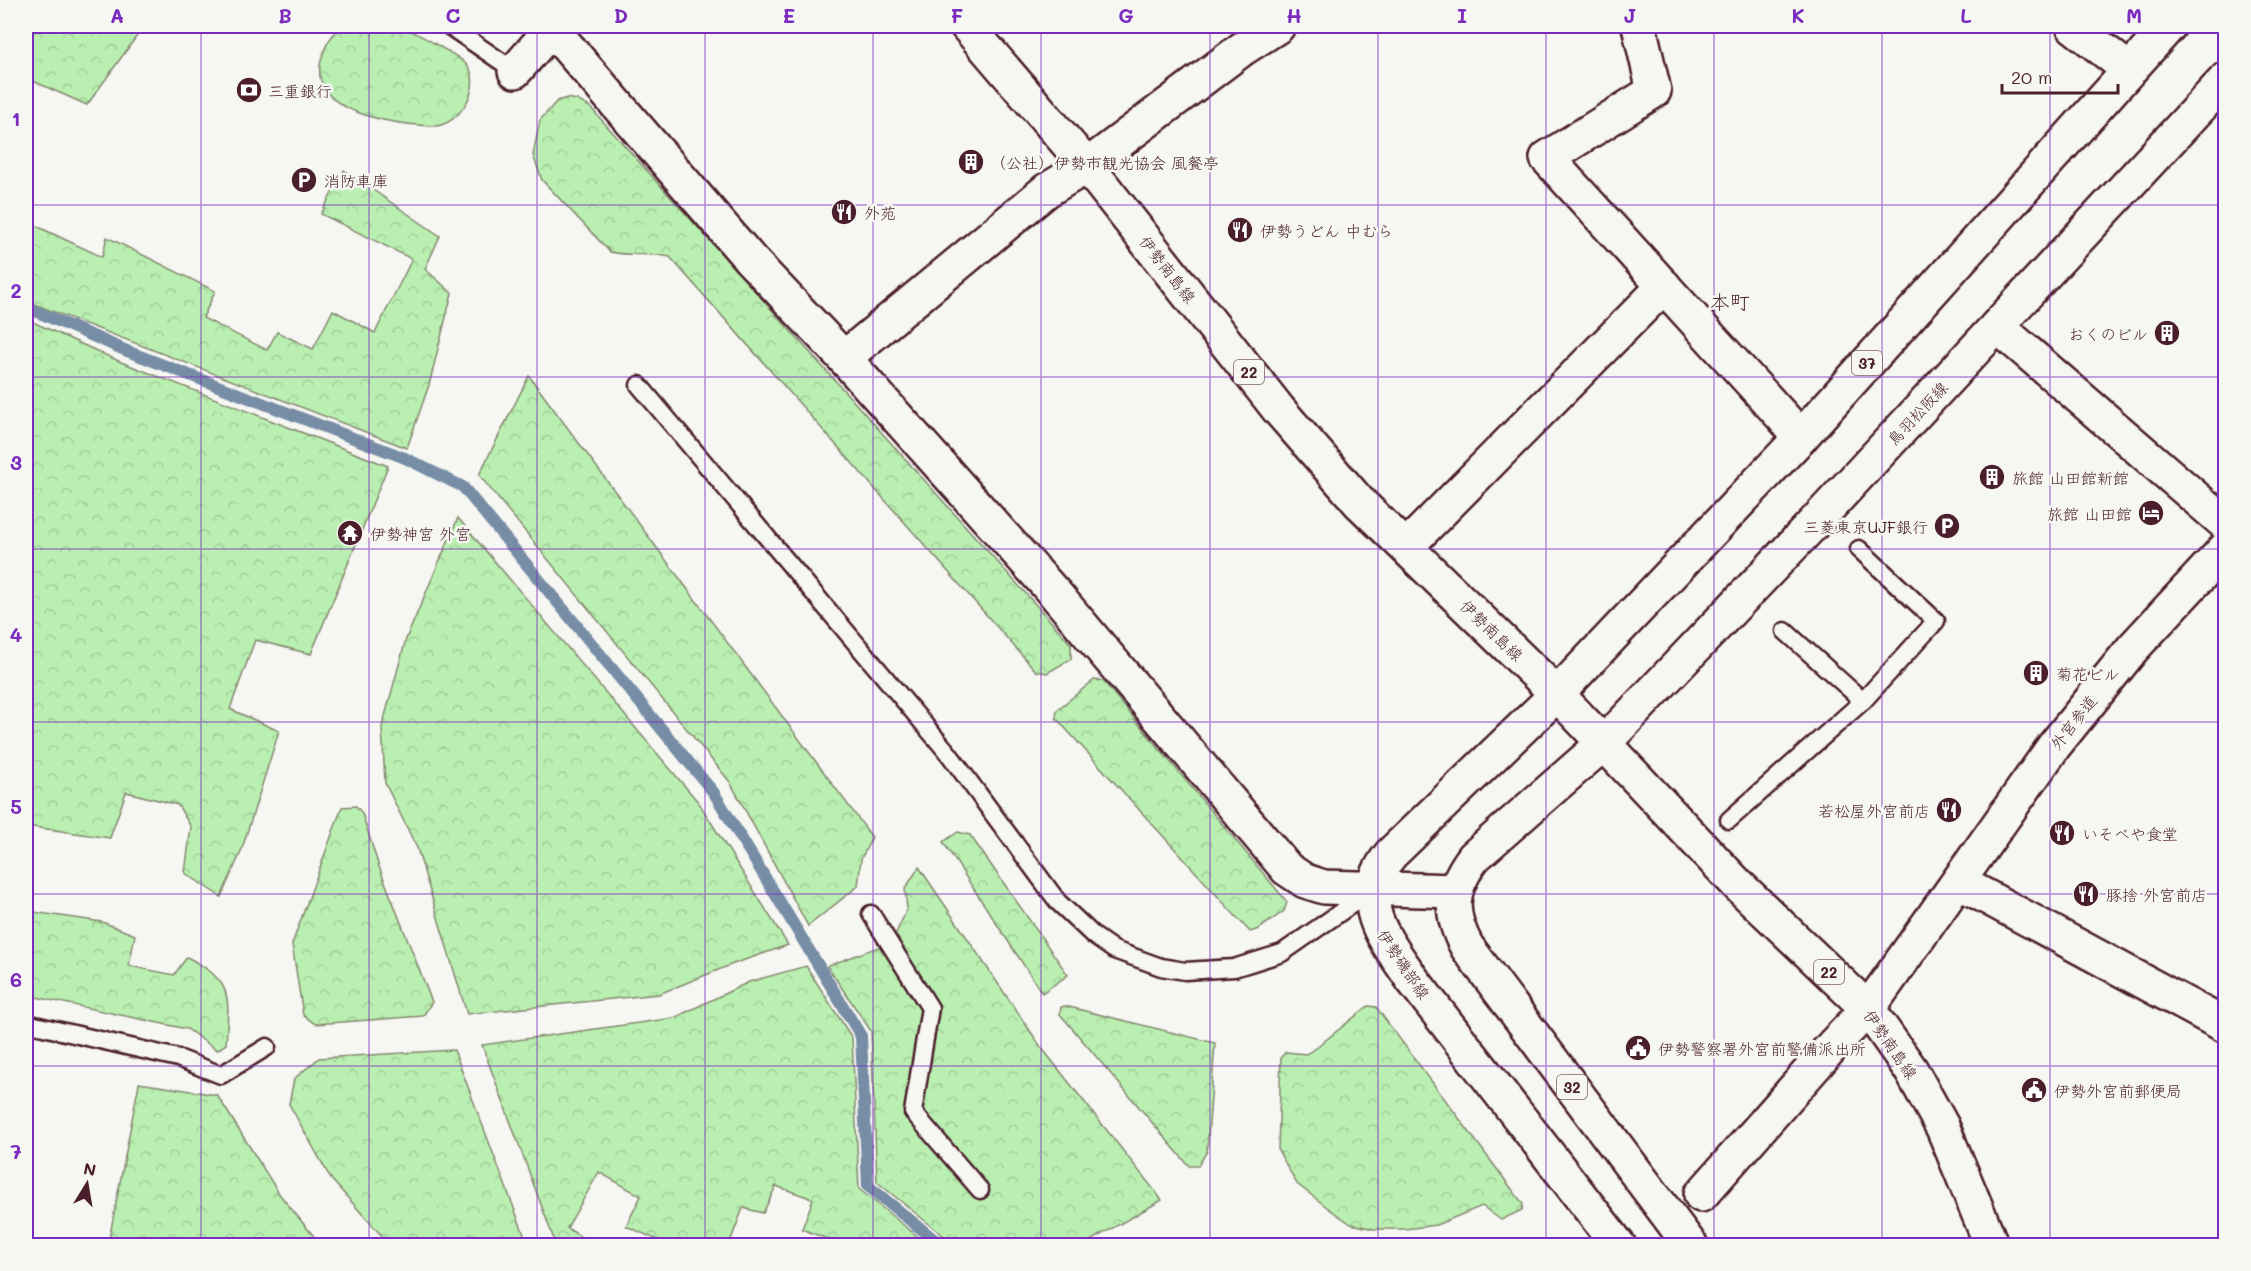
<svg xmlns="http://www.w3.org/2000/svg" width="2251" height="1271" font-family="Mali,'Klee One',sans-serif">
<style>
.forest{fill:url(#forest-crowns);stroke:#82876e;stroke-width:1.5}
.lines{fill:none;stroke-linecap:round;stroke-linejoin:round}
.stream{stroke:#768da5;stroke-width:12}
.lane-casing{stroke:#4a1f2b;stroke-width:21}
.street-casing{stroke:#4a1f2b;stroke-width:38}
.primary-casing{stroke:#4a1f2b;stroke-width:38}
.lane{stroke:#f6f6f2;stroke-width:16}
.street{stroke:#f6f6f2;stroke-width:33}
.primary{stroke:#f6f6f2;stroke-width:33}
.grid{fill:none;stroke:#7b2cbf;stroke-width:1.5;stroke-opacity:0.55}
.labels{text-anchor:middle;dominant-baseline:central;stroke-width:5;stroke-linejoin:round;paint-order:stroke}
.shield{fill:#f6f6f2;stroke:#7e6067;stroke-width:1.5}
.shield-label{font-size:15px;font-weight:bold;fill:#4a1f2b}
.poi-label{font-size:16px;fill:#4a1f2b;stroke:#f6f6f2;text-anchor:start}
.street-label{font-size:16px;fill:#4a1f2b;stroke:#f6f6f2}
.quarter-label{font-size:20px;fill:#4a1f2b;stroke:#f6f6f2}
.neatline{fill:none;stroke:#7b2cbf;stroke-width:2}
.grid-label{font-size:20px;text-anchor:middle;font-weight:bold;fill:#7b2cbf}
</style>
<defs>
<pattern id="forest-crowns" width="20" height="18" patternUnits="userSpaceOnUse" patternTransform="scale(1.5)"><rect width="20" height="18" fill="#b9efb1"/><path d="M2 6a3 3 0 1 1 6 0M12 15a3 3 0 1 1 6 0" fill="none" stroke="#a1cc98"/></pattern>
</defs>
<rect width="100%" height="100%" fill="#f6f6f2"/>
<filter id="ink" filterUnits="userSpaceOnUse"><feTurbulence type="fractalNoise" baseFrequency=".0167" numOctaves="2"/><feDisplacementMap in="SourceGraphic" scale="12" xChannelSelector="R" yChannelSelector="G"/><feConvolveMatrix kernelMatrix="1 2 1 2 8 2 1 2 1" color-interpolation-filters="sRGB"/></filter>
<g filter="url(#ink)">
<g class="forest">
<polygon points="26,26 127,26 139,33 87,105 26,78"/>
<path d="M 346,26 C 393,25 401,22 442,48 C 449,52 459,57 465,63 C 486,83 459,128 432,126 C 394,124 304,113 322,57 C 326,43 333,31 346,26 Z"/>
<path d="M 567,98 L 577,100 L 590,107 L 1071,644 L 1071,659 L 1047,673 L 1036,671 L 670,257 C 650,252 630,257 610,252 L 542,180 L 533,155 L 540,120 L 557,101 Z"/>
<polygon points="344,170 440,236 425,269 452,293 429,385 407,448 26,301 26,231 32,224 102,257 107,237 215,291 203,318 267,350 277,332 313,349 333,310 375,333 412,259 321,214"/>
<polygon points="26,319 121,362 388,466 311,654 255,640 230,709 279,731 241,852 221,897 185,873 191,827 178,805 126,792 110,838 26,826"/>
<polygon points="529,376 872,837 861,859 858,886 808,926 730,782 479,475"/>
<polygon points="458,518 699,803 788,945 733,964 659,994 467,1014 417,848 385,783 382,727 406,639"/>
<polygon points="1094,680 1103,681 1287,902 1284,911 1259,929 1250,932 1056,718 1057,710"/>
<polygon points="356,806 362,813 378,864 432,1002 423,1016 315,1024 303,1015 292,944 342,807"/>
<polygon points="958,832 970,835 1068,975 1042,993 943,842"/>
<polygon points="919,867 1041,1047 1162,1200 1088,1242 1086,1245 955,1245 877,1182 871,1031 827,966 892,942 907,909 905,889"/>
<path d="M 26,911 L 102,922 L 135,935 L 129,966 L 174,975 L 187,957 C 234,982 229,995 226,1044 L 217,1050 L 187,1029 L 26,995 Z"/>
<polygon points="806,966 852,1038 859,1189 928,1245 842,1245 802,1229 813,1199 776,1186 763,1213 743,1208 729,1245 669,1245 626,1226 641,1196 599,1172 567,1228 594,1245 556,1245 482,1045 674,1018 749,982"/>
<polygon points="1065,1006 1215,1043 1207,1151 1198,1166 1189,1166 1060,1014 1061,1007"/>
<polygon points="1368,1006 1376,1007 1523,1204 1522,1210 1501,1220 1482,1206 1436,1225 1405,1229 1374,1229 1351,1224 1332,1211 1297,1184 1278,1150 1281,1057 1286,1052 1306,1054 1312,1051"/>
<polygon points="454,1050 528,1245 390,1245 331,1179 289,1104 294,1079 319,1058"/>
<polygon points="139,1083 217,1095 280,1195 321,1245 108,1245"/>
</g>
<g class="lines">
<polyline class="stream" points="26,307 127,351 405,458 463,487 714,793 861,1036 868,1186 942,1246"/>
<g class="lane-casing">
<g id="lane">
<polyline points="449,26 515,71"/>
<polyline points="639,385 949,754 1058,902 1094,936 1114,950 1161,967 1185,971 1234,968 1282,953 1371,891"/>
<polyline points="1785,631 1863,701"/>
<polyline points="1729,820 1863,701 1936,621 1859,549"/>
<polyline points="871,914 930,1008 913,1112 980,1190"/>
<polyline points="26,1023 178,1058 221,1075 267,1047"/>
</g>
</g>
<g class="street-casing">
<g id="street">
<polyline points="1639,26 1654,91 1547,158 1801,437"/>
<polyline points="2073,26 2129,70"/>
<polyline points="552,29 750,259 844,358 1057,596 1287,869 1305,881 1324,887 1455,891"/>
<polyline points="515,71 554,26"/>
<polyline points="1997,326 2226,524"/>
<polyline points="844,358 1047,190 1087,166 1242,49 1278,26"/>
<polyline points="1406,547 1664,286"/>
<polyline points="1959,882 2226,1026"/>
<polyline points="1701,1195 1834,1044 1868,1009 2054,746 2133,648 2226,548"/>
</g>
</g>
<g class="primary-casing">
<g id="primary">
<polyline points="967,26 1087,166 1279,410 1359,502 1557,694 1738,885 1868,1009 1911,1070 1943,1128 1992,1246"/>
<path d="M 1619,1246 L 1412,979 C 1383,936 1352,902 1391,854 L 1557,694 L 1801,437 L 2169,26"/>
<path d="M 1691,1246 L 1467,947 C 1448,912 1450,889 1474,857 L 1604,743 L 1815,522 L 2226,79"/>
</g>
</g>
<use href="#lane" class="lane"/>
<use href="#street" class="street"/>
<use href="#primary" class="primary"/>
</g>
</g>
<path class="grid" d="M 201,26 L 201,1246M 369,26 L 369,1246M 537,26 L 537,1246M 705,26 L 705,1246M 873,26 L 873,1246M 1041,26 L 1041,1246M 1210,26 L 1210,1246M 1378,26 L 1378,1246M 1546,26 L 1546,1246M 1714,26 L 1714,1246M 1882,26 L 1882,1246M 2050,26 L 2050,1246M 26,205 L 2226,205M 26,377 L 2226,377M 26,549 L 2226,549M 26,722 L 2226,722M 26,894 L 2226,894M 26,1066 L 2226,1066"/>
<defs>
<g id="bank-disc" transform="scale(1.35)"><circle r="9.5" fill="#4a1f2b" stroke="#f6f6f2"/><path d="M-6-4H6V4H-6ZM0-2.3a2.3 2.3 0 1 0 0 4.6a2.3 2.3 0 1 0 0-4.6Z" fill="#fff"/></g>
<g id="building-disc" transform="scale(1.35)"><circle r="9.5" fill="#4a1f2b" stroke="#f6f6f2"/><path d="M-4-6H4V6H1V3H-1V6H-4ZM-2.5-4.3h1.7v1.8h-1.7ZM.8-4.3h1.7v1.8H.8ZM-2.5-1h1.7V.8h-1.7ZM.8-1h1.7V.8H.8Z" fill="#fff"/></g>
<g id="parking-disc" transform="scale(1.35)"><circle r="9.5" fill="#4a1f2b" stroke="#f6f6f2"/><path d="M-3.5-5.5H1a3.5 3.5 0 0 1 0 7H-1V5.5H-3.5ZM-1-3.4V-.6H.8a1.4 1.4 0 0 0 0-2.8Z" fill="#fff"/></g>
<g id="restaurant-disc" transform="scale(1.35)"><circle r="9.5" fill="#4a1f2b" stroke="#f6f6f2"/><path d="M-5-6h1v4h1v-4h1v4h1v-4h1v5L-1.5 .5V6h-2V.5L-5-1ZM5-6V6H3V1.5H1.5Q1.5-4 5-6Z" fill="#fff"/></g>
<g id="hotel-disc" transform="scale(1.35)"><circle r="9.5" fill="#4a1f2b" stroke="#f6f6f2"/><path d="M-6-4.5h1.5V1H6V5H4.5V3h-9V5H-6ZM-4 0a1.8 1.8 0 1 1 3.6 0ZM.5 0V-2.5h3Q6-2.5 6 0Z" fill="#fff"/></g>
<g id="temple-disc" transform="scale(1.35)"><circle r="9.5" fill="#4a1f2b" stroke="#f6f6f2"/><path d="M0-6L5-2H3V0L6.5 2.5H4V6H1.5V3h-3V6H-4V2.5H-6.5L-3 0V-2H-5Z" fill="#fff"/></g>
<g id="civic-disc" transform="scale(1.35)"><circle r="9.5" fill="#4a1f2b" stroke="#f6f6f2"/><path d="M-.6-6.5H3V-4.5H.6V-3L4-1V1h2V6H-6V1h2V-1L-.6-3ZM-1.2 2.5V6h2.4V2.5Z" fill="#fff"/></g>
</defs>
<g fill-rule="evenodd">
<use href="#bank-disc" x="249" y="90"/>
<use href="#building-disc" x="971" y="162"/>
<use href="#parking-disc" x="304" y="180"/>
<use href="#restaurant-disc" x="844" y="212"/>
<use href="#restaurant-disc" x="1240" y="230"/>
<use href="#building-disc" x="2167" y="333"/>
<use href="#building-disc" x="1992" y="477"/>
<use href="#hotel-disc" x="2151" y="513"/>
<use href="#parking-disc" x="1947" y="526"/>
<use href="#temple-disc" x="350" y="533"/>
<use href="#building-disc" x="2036" y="673"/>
<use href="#restaurant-disc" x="1949" y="810"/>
<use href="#restaurant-disc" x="2062" y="833"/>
<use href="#restaurant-disc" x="2086" y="894"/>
<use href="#civic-disc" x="1638" y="1048"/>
<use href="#civic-disc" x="2034" y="1090"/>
</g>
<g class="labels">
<g class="shield">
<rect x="1852" y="351" width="30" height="24" rx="4.5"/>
<rect x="1234" y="360" width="30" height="24" rx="4.5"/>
<rect x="1814" y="960" width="30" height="24" rx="4.5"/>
<rect x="1557" y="1075" width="30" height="24" rx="4.5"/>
</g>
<g class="shield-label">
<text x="1867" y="363">37</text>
<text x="1249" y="372">22</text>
<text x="1829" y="972">22</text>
<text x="1572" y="1087">32</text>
</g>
<g class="poi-label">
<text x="268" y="90">三重銀行</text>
<text x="990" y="162">（公社）伊勢市観光協会 風餐亭</text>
<text x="324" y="180">消防車庫</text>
<text x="864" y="212">外苑</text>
<text x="1260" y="230">伊勢うどん 中むら</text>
<text x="2148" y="333" text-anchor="end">おくのビル</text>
<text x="2012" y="477">旅館 山田館新館</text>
<text x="2132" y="513" text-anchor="end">旅館 山田館</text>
<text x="1928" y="526" text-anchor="end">三菱東京UJF銀行</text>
<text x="370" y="533">伊勢神宮 外宮</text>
<text x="2056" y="673">菊花ビル</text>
<text x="1930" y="810" text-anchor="end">若松屋外宮前店</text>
<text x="2082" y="833">いそべや食堂</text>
<text x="2106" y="894">豚捨 外宮前店</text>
<text x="1658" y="1048">伊勢警察署外宮前警備派出所</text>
<text x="2054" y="1090">伊勢外宮前郵便局</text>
</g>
<g class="street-label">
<text transform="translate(1168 269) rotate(52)">伊勢南島線</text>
<text transform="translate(1917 413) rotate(-47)">鳥羽松阪線</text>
<text transform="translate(1492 630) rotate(44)">伊勢南島線</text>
<text transform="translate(2073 722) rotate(-52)">外宮参道</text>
<text transform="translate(1404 964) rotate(56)">伊勢磯部線</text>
<text transform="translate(1891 1044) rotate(55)">伊勢南島線</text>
</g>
<g class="quarter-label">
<text x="1730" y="301">本町</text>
</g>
</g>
<rect width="2251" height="1271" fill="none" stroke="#f6f6f2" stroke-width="66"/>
<g transform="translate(87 1184) rotate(11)" stroke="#f6f6f2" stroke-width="4.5" paint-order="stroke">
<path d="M0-4.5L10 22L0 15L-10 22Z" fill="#4a1f2b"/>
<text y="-9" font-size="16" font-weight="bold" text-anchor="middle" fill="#4a1f2b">N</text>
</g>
<path d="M2002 84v9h116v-9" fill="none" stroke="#4a1f2b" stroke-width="3"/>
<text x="2011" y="84" font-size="18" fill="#4a1f2b" stroke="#f6f6f2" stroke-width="4.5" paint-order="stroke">20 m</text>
<rect x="33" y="33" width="2185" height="1205" class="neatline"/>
<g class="grid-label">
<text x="117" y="23">A</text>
<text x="285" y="23">B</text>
<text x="453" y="23">C</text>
<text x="621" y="23">D</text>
<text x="789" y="23">E</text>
<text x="957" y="23">F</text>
<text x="1126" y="23">G</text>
<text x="1294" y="23">H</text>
<text x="1462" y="23">I</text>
<text x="1630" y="23">J</text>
<text x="1798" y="23">K</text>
<text x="1966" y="23">L</text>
<text x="2134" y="23">M</text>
<text x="16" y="126">1</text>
<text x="16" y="298">2</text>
<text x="16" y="470">3</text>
<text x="16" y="642">4</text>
<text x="16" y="814">5</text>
<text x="16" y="987">6</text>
<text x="16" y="1159">7</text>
</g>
</svg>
